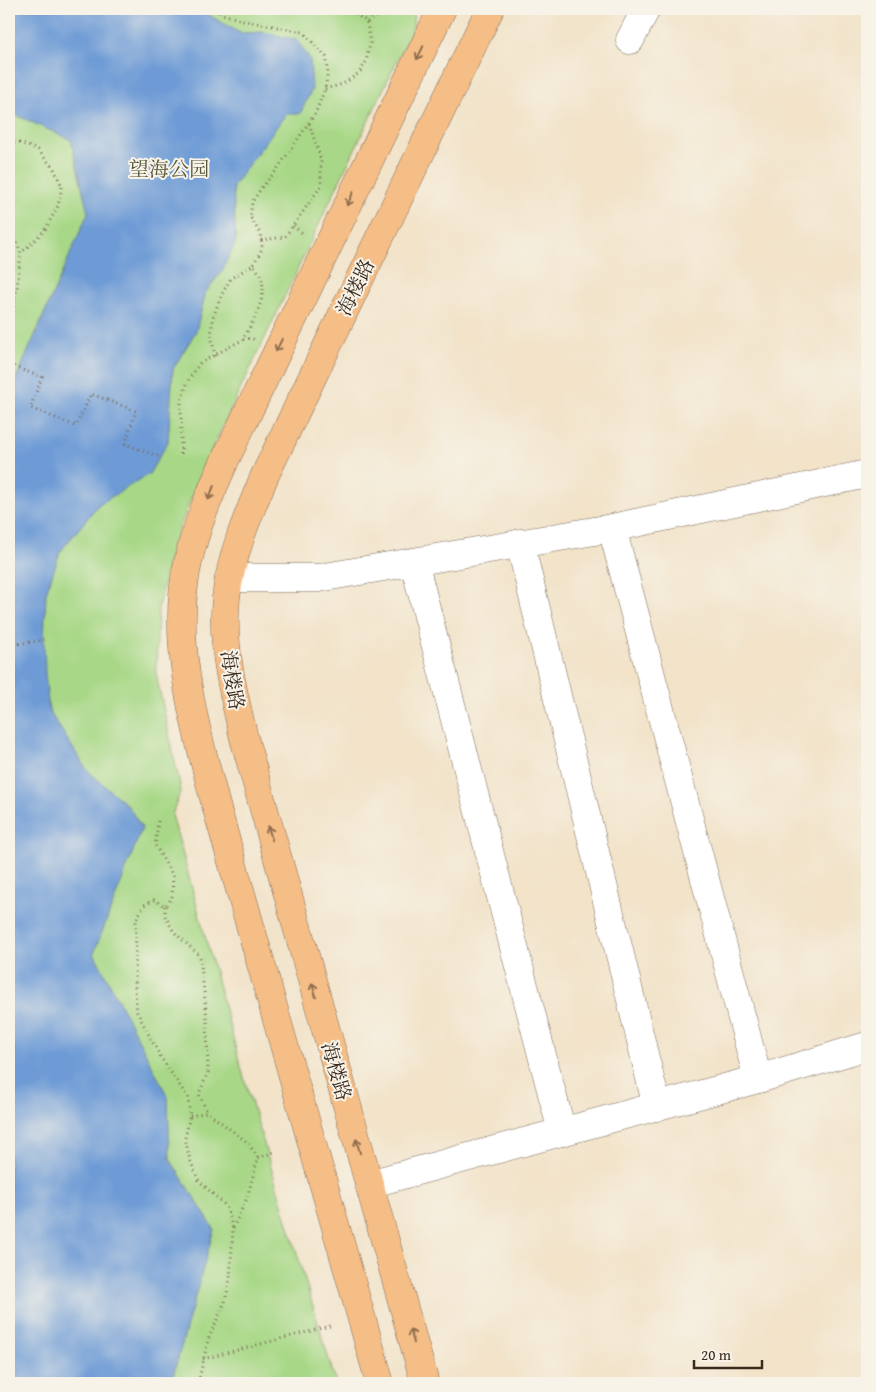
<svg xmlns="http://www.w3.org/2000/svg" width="876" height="1392" font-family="'Gentium Book Plus','Noto Serif SC',serif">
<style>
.green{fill:#a8d887;stroke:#728152}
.water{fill:#6e9bd6;stroke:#54627a}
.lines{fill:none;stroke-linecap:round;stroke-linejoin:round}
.minor-casing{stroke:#7b6b5a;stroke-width:29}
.major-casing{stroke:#7b6b5a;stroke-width:29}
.path{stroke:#7b6b5a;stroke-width:3;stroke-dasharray:1 4;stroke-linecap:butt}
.minor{stroke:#fff;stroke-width:28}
.major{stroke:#f6be87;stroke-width:28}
.oneway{stroke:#8f6d4d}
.labels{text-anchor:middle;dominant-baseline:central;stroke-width:4;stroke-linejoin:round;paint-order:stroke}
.park-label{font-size:20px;fill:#565638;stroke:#f7f3e8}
.street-label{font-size:20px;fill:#3b2a1e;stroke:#f7f3e8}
</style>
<rect width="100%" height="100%" fill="#f7f3e8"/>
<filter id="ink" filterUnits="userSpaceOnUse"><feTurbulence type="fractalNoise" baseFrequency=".02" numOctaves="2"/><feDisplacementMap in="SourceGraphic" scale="10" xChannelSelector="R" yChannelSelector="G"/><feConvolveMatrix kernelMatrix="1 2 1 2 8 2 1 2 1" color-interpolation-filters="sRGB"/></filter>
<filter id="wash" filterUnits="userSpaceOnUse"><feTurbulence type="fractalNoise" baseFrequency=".0096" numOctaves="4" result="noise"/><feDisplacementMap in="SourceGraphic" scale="20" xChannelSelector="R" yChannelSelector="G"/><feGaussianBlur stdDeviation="1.12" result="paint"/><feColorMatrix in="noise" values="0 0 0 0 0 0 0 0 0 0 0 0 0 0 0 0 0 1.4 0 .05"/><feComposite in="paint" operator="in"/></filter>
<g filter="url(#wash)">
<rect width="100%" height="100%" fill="#f2e3c9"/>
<polygon class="green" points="9,9 414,9 413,27 201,472 172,548 158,607 156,674 181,790 172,815 242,1071 336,1383 9,1383"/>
<polygon class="water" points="9,9 179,9 202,11 240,33 264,32 297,40 310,60 312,89 300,114 286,114 233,186 236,241 222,271 206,292 196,331 173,369 168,442 149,474 98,505 60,552 46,593 44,640 45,674 49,711 87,770 128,806 142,828 94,953 168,1097 170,1159 214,1229 171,1383 9,1383 9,395 88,213 71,140 9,112"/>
</g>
<g filter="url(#ink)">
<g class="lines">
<g class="minor-casing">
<g id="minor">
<polyline points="630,40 646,9"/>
<polyline points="612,528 758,1079"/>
<polyline points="520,543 657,1107"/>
<polyline points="414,562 562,1132"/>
<polyline points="229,578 319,578 612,528 867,474"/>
<polyline points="369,1184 758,1079 867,1046"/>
</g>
</g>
<g class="major-casing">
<g id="major">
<path d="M 380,1383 L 215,802 C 195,724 170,642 188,562 C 196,525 211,492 226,458 L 442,9"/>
<path d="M 425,1383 L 244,738 C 233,692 221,645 226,598 C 231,555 248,515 265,475 L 490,9"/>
</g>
</g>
<g class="path">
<polyline points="215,9 222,14 246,21 303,32 326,57 328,71 325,89 315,114 276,171 262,187 252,202 250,217 261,235 262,249 253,265"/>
<polyline points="367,22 390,9"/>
<polyline points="325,89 343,84 359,73 366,62 370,43 367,22 349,9"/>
<polyline points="9,143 20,143 38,150 54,169 62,186 58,206 45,230 21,253"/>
<polyline points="9,224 21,253 17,288 11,322 9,326"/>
<polyline points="293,226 305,235"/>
<polyline points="261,240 285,237 321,186 321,160 309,123"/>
<path d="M 215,356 L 211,335 L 213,317 L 222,294 L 231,278 L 253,265 C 275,286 255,319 242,340"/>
<polyline points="9,365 42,377 30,408 76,426 91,394 136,411 125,444 160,457"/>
<polyline points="181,454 181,400 189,379 200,363 242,340 251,338 255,340"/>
<polyline points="9,645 44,640"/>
<polyline points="158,821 155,845 173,876 172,898 165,906 154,900 144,905 136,920 135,989 137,1012 160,1056 188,1098 190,1116 185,1138 190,1160 199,1181 226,1206 233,1229 230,1279 225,1302 209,1337 198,1383"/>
<polyline points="165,906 165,916 174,932 200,956 207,1018 208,1072 199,1094 207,1112"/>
<polyline points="190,1116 207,1112 247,1142 258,1158"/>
<polyline points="233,1228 247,1198 258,1158 277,1151"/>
<polyline points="203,1359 330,1326"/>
</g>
<use href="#minor" class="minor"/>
<use href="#major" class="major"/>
</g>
<defs><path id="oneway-shaft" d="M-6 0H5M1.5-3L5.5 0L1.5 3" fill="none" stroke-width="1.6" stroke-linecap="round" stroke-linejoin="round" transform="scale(1.25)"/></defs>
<g class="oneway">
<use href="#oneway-shaft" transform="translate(420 53) rotate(116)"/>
<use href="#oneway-shaft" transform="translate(350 199) rotate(116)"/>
<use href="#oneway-shaft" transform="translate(279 345) rotate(116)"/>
<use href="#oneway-shaft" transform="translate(211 493) rotate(112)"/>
<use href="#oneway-shaft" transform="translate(270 833) rotate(-106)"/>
<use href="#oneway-shaft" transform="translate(314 990) rotate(-106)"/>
<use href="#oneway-shaft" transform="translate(358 1146) rotate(-106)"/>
<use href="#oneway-shaft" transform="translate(412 1336) rotate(-106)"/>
</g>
</g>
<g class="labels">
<g class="park-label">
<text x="169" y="168">望海公园</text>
</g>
<g class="street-label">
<text transform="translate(355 287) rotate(-64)">海楼路</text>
<text transform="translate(233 680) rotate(81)">海楼路</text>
<text transform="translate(337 1071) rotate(74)">海楼路</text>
</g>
</g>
<rect width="876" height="1392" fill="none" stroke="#f7f3e8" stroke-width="30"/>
<path d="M694 1360v8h68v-8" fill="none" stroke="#3b2a1e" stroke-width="2.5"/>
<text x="701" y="1360" font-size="15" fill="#3b2a1e" stroke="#f7f3e8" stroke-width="4" paint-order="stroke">20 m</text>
</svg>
